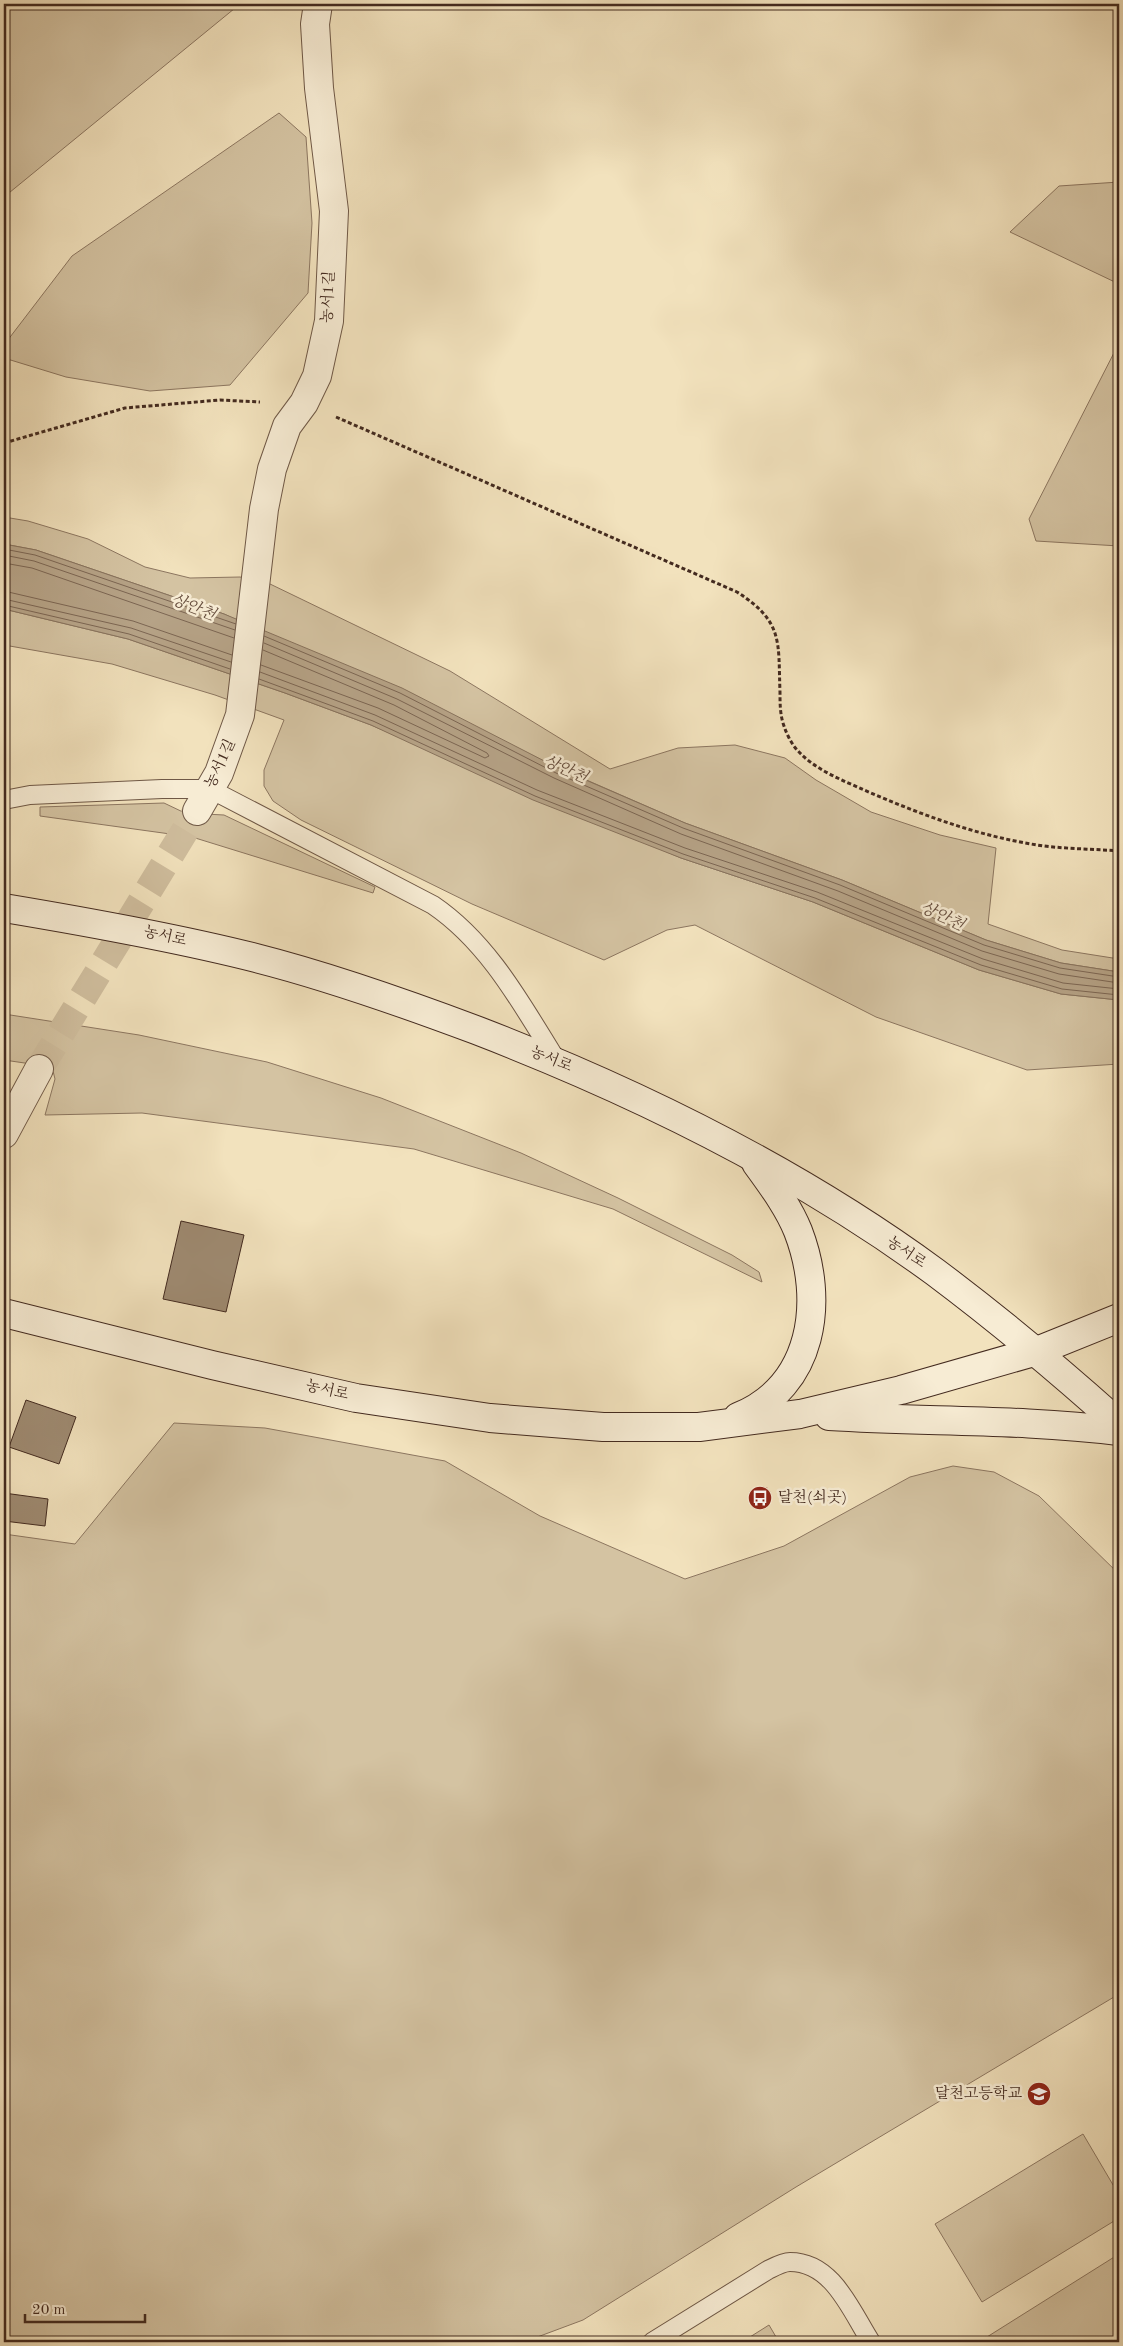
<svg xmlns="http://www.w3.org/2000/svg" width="1123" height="2346" font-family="'Old Standard TT','Noto Serif KR',serif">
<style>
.green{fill:#d4c3a2;stroke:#8c7660}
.water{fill:#b6a387;stroke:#88735d}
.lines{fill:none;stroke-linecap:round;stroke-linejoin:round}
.shore{stroke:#7c6653;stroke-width:1}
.building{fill:#9e8a71;stroke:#432a1f}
.street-tunnel{stroke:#cfbd9d;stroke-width:28;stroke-dasharray:28 14;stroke-linecap:butt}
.lane-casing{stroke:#6f5846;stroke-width:20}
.street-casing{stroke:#6f5846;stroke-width:30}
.secondary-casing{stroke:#432a1f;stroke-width:30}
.path{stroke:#432a1f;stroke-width:3;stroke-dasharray:4 2.5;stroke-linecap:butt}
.lane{stroke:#f7ecd4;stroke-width:18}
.street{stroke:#f7ecd4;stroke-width:28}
.secondary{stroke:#f7ecd4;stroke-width:28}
.labels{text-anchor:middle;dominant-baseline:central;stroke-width:5;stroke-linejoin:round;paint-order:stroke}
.street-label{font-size:15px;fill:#432a1f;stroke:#f7ecd4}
.poi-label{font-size:15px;fill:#432a1f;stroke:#f7ecd4;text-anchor:start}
.water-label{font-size:16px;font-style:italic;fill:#664e3e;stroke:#f7ecd4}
</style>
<rect width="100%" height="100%" fill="#f2e2bd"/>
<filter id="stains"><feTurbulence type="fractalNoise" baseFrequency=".004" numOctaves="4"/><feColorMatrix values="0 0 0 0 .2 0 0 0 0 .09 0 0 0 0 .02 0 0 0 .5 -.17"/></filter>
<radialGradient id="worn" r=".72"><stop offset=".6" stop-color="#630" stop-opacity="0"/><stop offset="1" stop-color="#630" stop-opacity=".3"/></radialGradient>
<g class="green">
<polygon points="4,4 240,4 4,197"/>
<polygon points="279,113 306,137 312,223 308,293 230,385 150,391 66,377 4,358 4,345 72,256"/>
<polygon points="1119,182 1119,284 1010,232 1059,186"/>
<polygon points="1119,343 1119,546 1036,541 1029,519"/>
<polygon points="4,517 28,521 88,539 145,567 190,578 240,577 268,583 450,671 610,769 678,748 735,745 785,758 816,780 871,812 940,835 996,848 988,924 1062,950 1119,959 1119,972 1061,963 986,940 842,880 685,823 559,768 224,614 36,550 4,544"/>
<polygon points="4,609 128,639 285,693 371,725 681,858 813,902 979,970 1061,994 1119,1000 1119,1064 1027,1070 876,1017 695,925 667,930 604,960 472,904 301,820 273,801 264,786 264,770 284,720 215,695 112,664 4,645"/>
<polygon points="164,803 185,813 224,815 375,887 373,893 192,837 40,816 40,807"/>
<polygon points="4,1014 139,1035 267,1062 381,1098 521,1153 618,1198 732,1255 759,1272 762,1282 613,1209 414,1149 142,1113 45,1115 55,1079 52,1067 4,1060"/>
<polygon points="174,1423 265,1428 445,1461 540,1516 685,1579 784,1546 910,1477 953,1466 994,1472 1039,1496 1119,1574 1119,1994 796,2187 583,2320 524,2342 4,2342 4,1534 75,1544"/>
<polygon points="1083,2134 1119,2195 1119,2218 982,2302 935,2224"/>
<polygon points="1119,2254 1119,2342 979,2342"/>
<polygon points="769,2325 779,2342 742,2342"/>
</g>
<polygon class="water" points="4,544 36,550 224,614 402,688 558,768 685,823 842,880 986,940 1061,963 1119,972 1119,1000 1061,994 979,970 813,902 681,858 533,800 371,725 285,693 128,639 4,609"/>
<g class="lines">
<g class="shore">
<polyline points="4,549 35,555 236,624"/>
<polyline points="4,555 34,561 235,630"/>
<polyline points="4,563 32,568 234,638"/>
<polyline points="4,591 133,621 232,655"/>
<polyline points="4,599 131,628 231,662"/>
<polyline points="4,605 129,634 230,669"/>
<polyline points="264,636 400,693 556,773 683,828 840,885 984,945 1060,968 1119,977"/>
<polyline points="264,643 397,699 554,778 681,834 838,891 982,951 1059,974 1119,983"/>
<polyline points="261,665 378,708 485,758 489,756 487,753 394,705 263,650"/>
<polyline points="260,672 375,715 537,790 685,848 817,892 983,959 1063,983 1119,989"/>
<polyline points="259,679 373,721 535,796 683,854 815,898 981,965 1062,989 1119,995"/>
</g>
</g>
<g class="building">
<polygon points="181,1221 244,1235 226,1312 163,1299"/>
<polygon points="26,1400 76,1417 59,1464 9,1447"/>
<polygon points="4,1493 48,1499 45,1526 4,1521"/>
</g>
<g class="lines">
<polyline class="street-tunnel" points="39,1069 197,811"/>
<g class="lane-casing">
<g id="lane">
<path d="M 4,800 L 30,795 L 162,789 L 210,789 L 433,905 C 489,943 522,1005 557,1061"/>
<path d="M 652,2342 L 768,2270 C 774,2267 783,2262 790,2262 C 833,2262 851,2311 871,2342"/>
</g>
</g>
<g class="street-casing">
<g id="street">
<polyline points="197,811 219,773 240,715 264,509 272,469 287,426 304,403 317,376 329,321 334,211 319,88 315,24 318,4"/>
<polyline points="4,1134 39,1069"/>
</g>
</g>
<g class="secondary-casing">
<g id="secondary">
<path d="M 4,908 C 88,922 173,937 256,958 C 331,977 404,1003 476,1030 C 637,1092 796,1170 935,1272 C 999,1320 1060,1371 1119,1424"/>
<polyline points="4,1313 212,1365 356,1398 490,1418 603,1427 699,1427 800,1414 901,1390 1037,1351 1119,1318"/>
<path d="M 829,1416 C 926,1422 1023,1419 1119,1431"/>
<path d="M 738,1417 C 814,1386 825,1301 798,1231 C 788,1206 771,1184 756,1163"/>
</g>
</g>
<g class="path">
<path d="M 336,417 L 737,592 C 784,622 778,642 780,692 C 780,704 780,715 784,726 C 787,735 792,745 799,752 C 816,770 842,780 864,790 C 922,815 980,837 1044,846 C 1069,849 1094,849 1119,851"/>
<polyline points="4,443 125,408 220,400 260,402"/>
</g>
<use href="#lane" class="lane"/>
<use href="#street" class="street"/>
<use href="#secondary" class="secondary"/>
</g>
<defs>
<g id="bus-disc" transform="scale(1.25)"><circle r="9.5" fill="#8f2418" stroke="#f7ecd4"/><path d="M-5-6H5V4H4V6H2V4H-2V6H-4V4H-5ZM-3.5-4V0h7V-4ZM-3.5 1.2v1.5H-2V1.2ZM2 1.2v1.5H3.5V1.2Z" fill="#fff"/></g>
<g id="school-disc" transform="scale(1.25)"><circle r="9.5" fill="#8f2418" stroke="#f7ecd4"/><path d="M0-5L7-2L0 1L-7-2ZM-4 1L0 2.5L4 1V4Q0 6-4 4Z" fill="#fff"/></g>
</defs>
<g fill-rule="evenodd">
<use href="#bus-disc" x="760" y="1498"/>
<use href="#school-disc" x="1039" y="2094"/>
</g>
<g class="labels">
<g class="street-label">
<text transform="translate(329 297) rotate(-87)">농서1길</text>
<text transform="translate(221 764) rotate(-65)">농서1길</text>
<text transform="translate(165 937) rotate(13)">농서로</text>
<text transform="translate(551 1060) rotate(22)">농서로</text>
<text transform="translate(906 1253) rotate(34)">농서로</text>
<text transform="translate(327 1391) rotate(13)">농서로</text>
</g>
<g class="poi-label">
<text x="778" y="1498">달천(쇠곳)</text>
<text x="1022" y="2094" text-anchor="end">달천고등학교</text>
</g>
<g class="water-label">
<text transform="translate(193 608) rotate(22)">상안천</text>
<text transform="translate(565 770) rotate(24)">상안천</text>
<text transform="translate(942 917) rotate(25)">상안천</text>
</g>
</g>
<rect width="1123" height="2346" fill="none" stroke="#f2e2bd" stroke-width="20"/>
<rect x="5" y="5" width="1113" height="2336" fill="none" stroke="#432a1f" stroke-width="2.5"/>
<rect x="10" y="10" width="1103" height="2326" fill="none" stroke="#432a1f"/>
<path d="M25 2314v8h120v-8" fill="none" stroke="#432a1f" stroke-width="2.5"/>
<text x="32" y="2314" font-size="15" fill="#432a1f" stroke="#f7ecd4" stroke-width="4" paint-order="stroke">20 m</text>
<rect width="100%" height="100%" filter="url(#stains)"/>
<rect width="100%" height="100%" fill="url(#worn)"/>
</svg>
